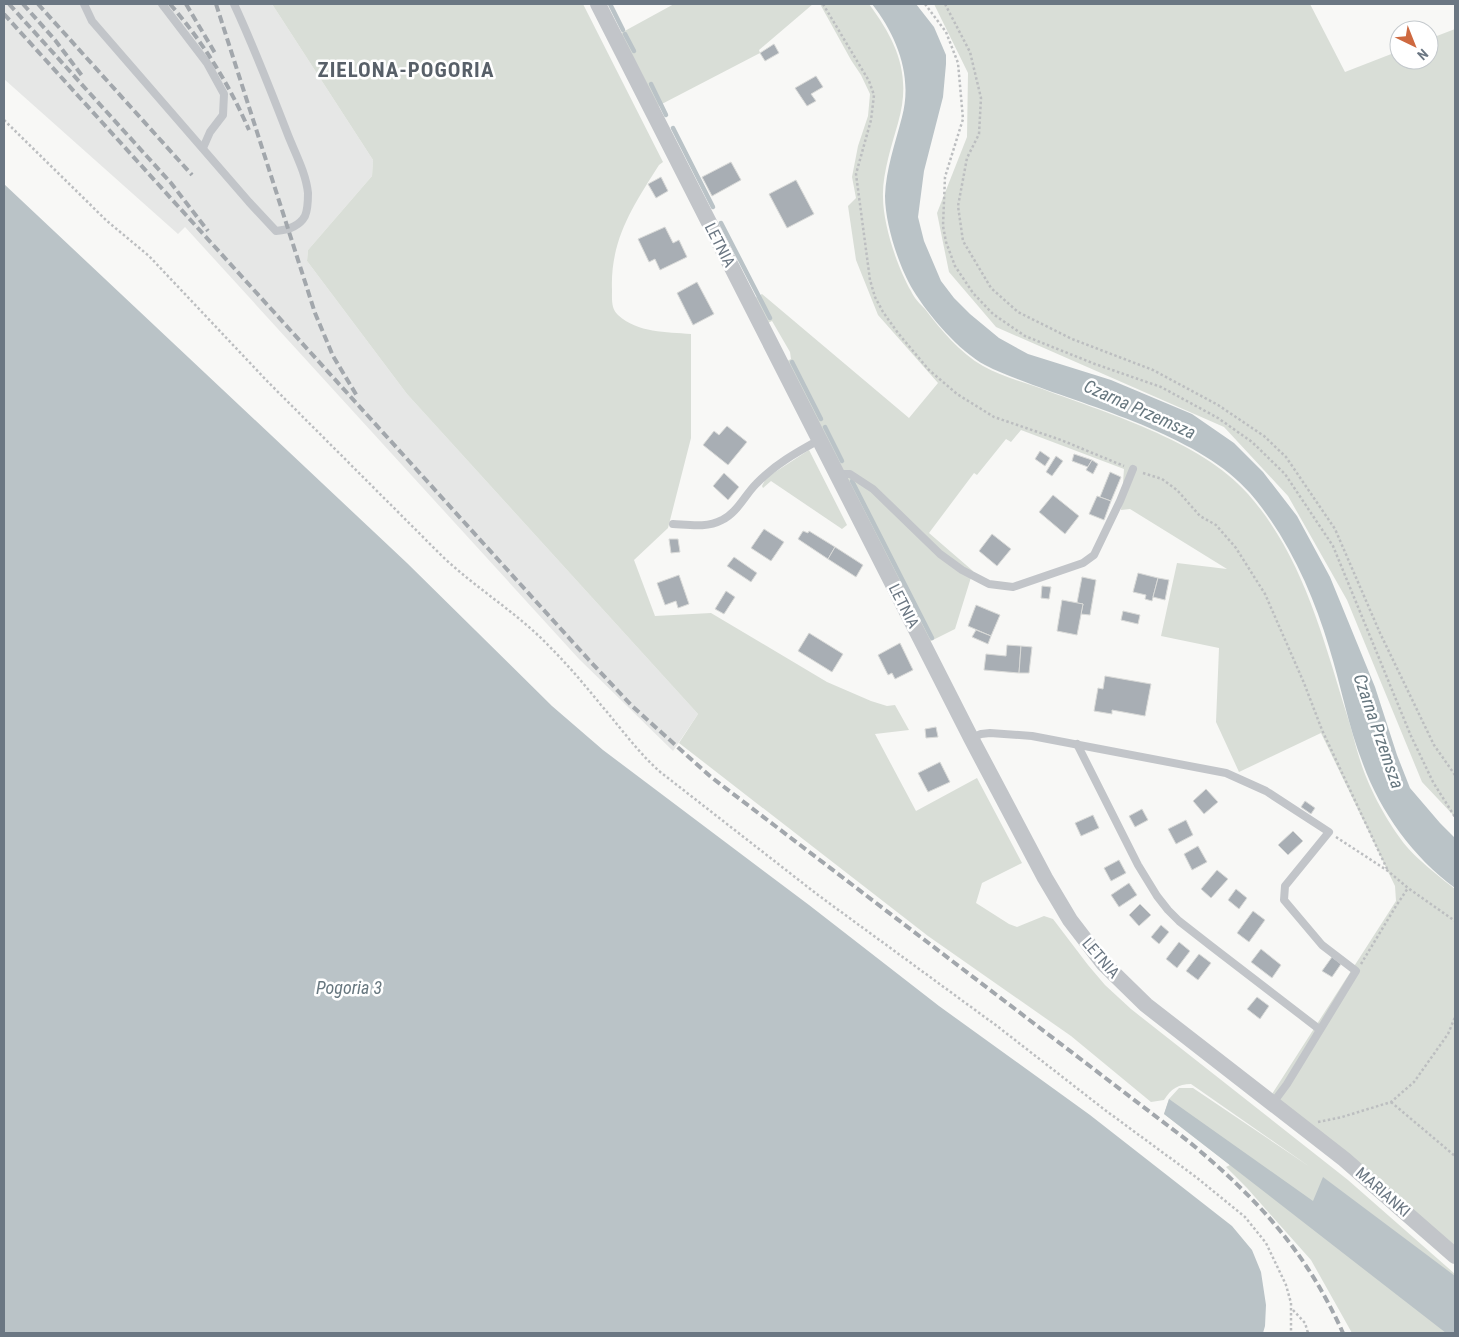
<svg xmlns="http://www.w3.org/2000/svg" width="1459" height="1337" font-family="'Roboto Condensed',sans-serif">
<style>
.built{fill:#e6e7e6}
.green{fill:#d9ded7}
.water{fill:#bac3c7}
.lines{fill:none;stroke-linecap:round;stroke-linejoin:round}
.stream{stroke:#bac3c7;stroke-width:4.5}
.building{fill:#a8aeb4;stroke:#d9dad8}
.path{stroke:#bcbec0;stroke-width:2.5;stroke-dasharray:2.5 2.5;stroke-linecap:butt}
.lane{stroke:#c2c5c9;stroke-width:8}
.street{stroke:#c2c5c9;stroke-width:16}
.rail{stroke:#a2a7ac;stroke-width:4;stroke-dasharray:8 4;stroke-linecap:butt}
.labels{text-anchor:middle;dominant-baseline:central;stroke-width:5;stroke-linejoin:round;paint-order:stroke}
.street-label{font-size:16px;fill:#6b7783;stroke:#fff}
.water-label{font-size:18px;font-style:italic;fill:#67777f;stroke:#fff}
.district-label{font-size:21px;font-weight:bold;letter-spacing:1px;fill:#586069;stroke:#fff}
</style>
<rect width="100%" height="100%" fill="#f8f8f6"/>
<polygon class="built" points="4,4 272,4 373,160 372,176 308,250 307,261 407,394 698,714 673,751 579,659 185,227 178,234 4,79"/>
<g class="green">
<path d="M 272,4 L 583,4 L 663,162 L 659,165 C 633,206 610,240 612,290 C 612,299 611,309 618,315 C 638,333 666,332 691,334 L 691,438 L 668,528 L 634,560 L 655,616 L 711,613 L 827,682 L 871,701 L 887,706 L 895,705 L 909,730 L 875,734 L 916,811 L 977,778 L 1022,863 L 982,883 L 976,903 L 1009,924 L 1017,927 L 1044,916 L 1053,919 L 1088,965 L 1105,985 L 1131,1009 L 1348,1180 L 1455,1274 L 1455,1333 L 1352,1333 L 1311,1260 L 1247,1188 L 1226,1167 L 1230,1165 L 1164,1114 L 1169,1099 L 1179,1088 L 1193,1088 L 1310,1167 L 1191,1084 C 1178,1084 1171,1089 1164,1100 L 1151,1102 L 1071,1036 L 928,936 L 679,743 L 698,714 L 407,394 L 307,261 L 308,250 L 372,176 L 373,160 Z"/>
<polygon points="674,4 813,4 759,50 760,53 658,106 621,33"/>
<path d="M 820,4 L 869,4 C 897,42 912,75 898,123 C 892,144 882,175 883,197 C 883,224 897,267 911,291 C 914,298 920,304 925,309 C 941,330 960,353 983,366 C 999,375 1019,381 1037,387 C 1103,412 1201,440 1248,494 C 1303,556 1323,638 1347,715 C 1352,730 1355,745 1360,760 C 1369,789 1388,824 1407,847 C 1418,860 1441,878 1455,889 L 1455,1247 L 1272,1094 L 1396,901 L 1395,886 L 1321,733 L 1239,772 L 1216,722 L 1219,648 L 1161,636 L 1177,563 L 1227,569 L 1130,509 L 1121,510 L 1124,469 L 1021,430 L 1011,442 L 1006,439 L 977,475 L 974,473 L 929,533 L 973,571 L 955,629 L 929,642 L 787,361 L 791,359 L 790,352 L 772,321 L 768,323 L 755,298 L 762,294 L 909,418 L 938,383 L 878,315 L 856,260 L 848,206 L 856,198 L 852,177 L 858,146 L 868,116 L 870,94 L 861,75 L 851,60 Z"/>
<polygon points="934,4 1310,4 1345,72 1399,51 1399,60 1429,60 1429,39 1455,29 1455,817 1422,782 1347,600 1288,496 1224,427 996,327 949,272 937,213 967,137 968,73"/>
<polygon points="809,450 847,525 842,529 771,481 763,488 762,486 766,478"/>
</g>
<g class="water">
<path d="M 872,4 L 916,4 L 934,27 L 946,55 L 946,64 L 943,97 L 924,171 L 918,217 L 924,241 L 941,281 L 954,298 L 970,314 L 999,338 L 1028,354 L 1111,380 L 1192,414 L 1234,443 L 1263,472 L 1297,516 L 1330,577 L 1375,687 L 1397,755 L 1410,788 L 1440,823 L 1455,838 L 1455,888 C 1413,857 1381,813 1363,764 C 1348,726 1341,685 1329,647 C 1313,593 1287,536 1250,493 C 1202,438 1101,410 1033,385 C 1018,379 1000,373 985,365 C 959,351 929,316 913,290 C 899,267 885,224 885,196 C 886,169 895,144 902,117 C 913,76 897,36 872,4 Z"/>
<polygon points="4,184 407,563 552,706 603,750 809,905 939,1006 1090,1115 1232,1226 1252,1250 1261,1272 1266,1305 1265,1326 1263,1333 4,1333"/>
<polygon points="1169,1099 1313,1201 1323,1177 1455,1276 1455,1333 1446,1333 1164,1114"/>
</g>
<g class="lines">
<g class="stream">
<polyline points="610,4 623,30"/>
<polyline points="625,34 634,51"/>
<polyline points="651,84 666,115"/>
<polyline points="673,128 713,207"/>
<polyline points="721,223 770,318"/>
<polyline points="792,362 821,419"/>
<polyline points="825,427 842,461"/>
<polyline points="852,481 932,638"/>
</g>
</g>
<g class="building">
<polygon points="774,44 779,53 765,61 760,53"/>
<polygon points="816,76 823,87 811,94 816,101 807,106 795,88"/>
<polygon points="731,162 741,180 712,196 702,177"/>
<polygon points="661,177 668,191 656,198 648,184"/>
<polygon points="796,180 814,214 787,228 769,194"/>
<polygon points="665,227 673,243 679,240 687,257 660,270 655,259 649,262 638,239"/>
<polygon points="697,282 714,314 693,325 677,293"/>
<polygon points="727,426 747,442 728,465 703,445 714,431 719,435"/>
<polygon points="1040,451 1050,458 1045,466 1035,459"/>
<polygon points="1074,454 1092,460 1088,467 1072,461"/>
<polygon points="1056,456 1063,461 1052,476 1046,472"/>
<polygon points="1092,460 1098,464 1093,474 1086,470"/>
<polygon points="1110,472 1121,477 1111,501 1100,497"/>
<polygon points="724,473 739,487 728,500 713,486"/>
<polygon points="1053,495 1079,516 1065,534 1039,512"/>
<polygon points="1097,496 1111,501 1104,520 1089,514"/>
<polygon points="764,529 784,542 771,561 751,548"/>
<polygon points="803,531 808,533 809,531 835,547 828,559 798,539"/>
<polygon points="992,534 1011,549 997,566 979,551"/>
<polygon points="669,539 678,539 680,552 671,553"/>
<polygon points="835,547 863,565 856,577 828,559"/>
<polygon points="734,557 757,573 751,582 727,566"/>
<polygon points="1138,573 1158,578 1152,601 1145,599 1146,595 1133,592"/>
<polygon points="679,575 689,604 678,608 676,601 665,605 657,583"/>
<polygon points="1082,577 1096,580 1090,615 1081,614 1083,604 1077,603"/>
<polygon points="1158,578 1169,580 1165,600 1153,597"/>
<polygon points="1042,586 1051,587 1049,599 1041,598"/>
<polygon points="726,591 735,597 724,614 715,609"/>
<polygon points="1062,600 1083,604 1077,635 1057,631"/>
<polygon points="976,605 1000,615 991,636 968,626"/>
<polygon points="1123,611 1140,615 1138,624 1121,620"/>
<polygon points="976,630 991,636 988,644 972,637"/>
<polygon points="809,633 843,654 832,672 798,651"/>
<polygon points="900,643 913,670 895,679 892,673 888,675 878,655"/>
<polygon points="1007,645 1021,646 1019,673 984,670 986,654 1006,656"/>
<polygon points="1021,646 1032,647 1029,673 1019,673"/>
<polygon points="1105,676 1151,684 1145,716 1112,710 1112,714 1094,711 1098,688 1103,689"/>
<polygon points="936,727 938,737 926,738 925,729"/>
<polygon points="940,762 950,782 928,792 918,773"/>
<polygon points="1206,789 1218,802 1204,814 1193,801"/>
<polygon points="1305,801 1315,808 1311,814 1301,807"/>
<polygon points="1142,809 1148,820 1135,827 1129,816"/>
<polygon points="1093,815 1099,828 1081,836 1075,823"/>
<polygon points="1186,820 1193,835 1176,844 1168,829"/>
<polygon points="1293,831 1303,841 1288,855 1278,845"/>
<polygon points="1198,846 1207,862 1192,870 1184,854"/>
<polygon points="1119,860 1126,873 1111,881 1104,868"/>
<polygon points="1217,870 1228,879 1211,898 1201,889"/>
<polygon points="1129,883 1137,895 1119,907 1111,895"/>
<polygon points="1236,889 1247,898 1239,909 1228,900"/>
<polygon points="1140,904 1151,915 1139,926 1129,915"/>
<polygon points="1253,911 1265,920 1249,942 1237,933"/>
<polygon points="1161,925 1169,932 1159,944 1151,937"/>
<polygon points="1179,942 1190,951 1177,968 1166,959"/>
<polygon points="1261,949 1281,965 1272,978 1251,962"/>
<polygon points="1199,954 1211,963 1198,980 1186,971"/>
<polygon points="1332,957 1341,964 1332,977 1322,971"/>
<polygon points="1257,997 1269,1006 1260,1019 1247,1009"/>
</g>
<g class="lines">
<g class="path">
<polyline points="823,4 869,81 874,95 871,120 856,174 870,280 875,297 883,312 898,333 929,370 957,394 994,417 1061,440 1124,466"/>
<polyline points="925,4 946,32 958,63 963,119 945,177 943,226 946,242 955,266 973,293 993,314 1025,336 1095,364 1161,387 1218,418 1252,442 1285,474 1333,546 1411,736 1433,782 1455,817"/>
<polyline points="945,4 970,52 981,98 979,134 967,158 958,206 963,241 991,288 1018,312 1072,339 1153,370 1218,405 1264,436 1286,457 1335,529 1380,633 1434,745 1455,775"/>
<path d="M 4,120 L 107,221 L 149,256 L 268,382 L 443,557 C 477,589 516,612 548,645 C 567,664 584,684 601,705 C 620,727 637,751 659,771 L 818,895 L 997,1026 L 1105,1110 L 1196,1177 L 1245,1217 L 1266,1243 L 1286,1285 L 1291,1303 L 1291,1333"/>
<polyline points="1143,473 1162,479 1177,490 1200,516 1216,525 1236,548 1265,594 1304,683 1322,730 1388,871"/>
<polyline points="1336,837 1388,871 1408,888 1455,921"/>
<polyline points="1361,964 1396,906 1408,888"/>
<polyline points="1391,1102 1455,1156"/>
<polyline points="1318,1122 1342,1117 1391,1102 1414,1082 1448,1034 1455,1017"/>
<polyline points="1293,1310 1305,1323 1308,1333"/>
</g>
<g class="lane">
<path d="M 84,4 L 92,21 L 249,202 L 276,231 C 287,230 299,227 305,216 C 308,209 308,200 308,193 C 306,173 295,153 288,135 C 271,91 254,47 234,4"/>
<polyline points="162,4 207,63 224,94 223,115 210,132 203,148"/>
<polyline points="838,476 844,474 850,474 873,489 940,554 962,570 989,584 1013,587 1083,563 1094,555 1120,501 1133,469"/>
<path d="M 673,524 C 690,525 707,528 722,520 C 737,513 745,495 756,484 C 774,465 797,452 819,440"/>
<polyline points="971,738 981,734 990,733 1032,736 1226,773 1266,791 1329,832 1285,886 1284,900 1322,945 1356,971 1287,1084 1273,1103"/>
<polyline points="1077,744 1138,865 1157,896 1168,910 1179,921 1211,946 1319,1029"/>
</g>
<polyline class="street" points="598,4 971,738 1045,878 1070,920 1103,963 1146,1005 1344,1159 1455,1256"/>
<g class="rail">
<polyline points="9,4 171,183 208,231"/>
<polyline points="23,4 55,40 83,77"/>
<polyline points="38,4 192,175"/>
<path d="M 170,4 C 203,42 229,84 249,130"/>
<polyline points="186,4 215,53"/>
<polyline points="216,4 315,313 333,356 357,396"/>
<path d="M 4,14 L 589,660 L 632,706 L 711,777 L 1188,1141 C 1257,1198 1306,1251 1343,1333"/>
</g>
</g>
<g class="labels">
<g class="street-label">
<text transform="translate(720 245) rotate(63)">LETNIA</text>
<text transform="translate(904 606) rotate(63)">LETNIA</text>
<text transform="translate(1101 958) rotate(49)">LETNIA</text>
<text transform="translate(1383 1192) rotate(41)">MARIANKI</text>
</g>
<g class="water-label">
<text transform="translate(1140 409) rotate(24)">Czarna Przemsza</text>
<text transform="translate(1379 731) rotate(71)">Czarna Przemsza</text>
<text x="349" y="987">Pogoria 3</text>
</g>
<g class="district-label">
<text x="406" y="70">ZIELONA-POGORIA</text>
</g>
</g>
<rect width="1459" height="1337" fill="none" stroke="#6b7783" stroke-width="10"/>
<g transform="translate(1414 45) rotate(137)"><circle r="24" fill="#ffffff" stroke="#c4c9cd"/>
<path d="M0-4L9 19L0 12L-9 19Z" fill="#ce6940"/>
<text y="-8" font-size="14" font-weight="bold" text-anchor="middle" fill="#6b7783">N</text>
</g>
</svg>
